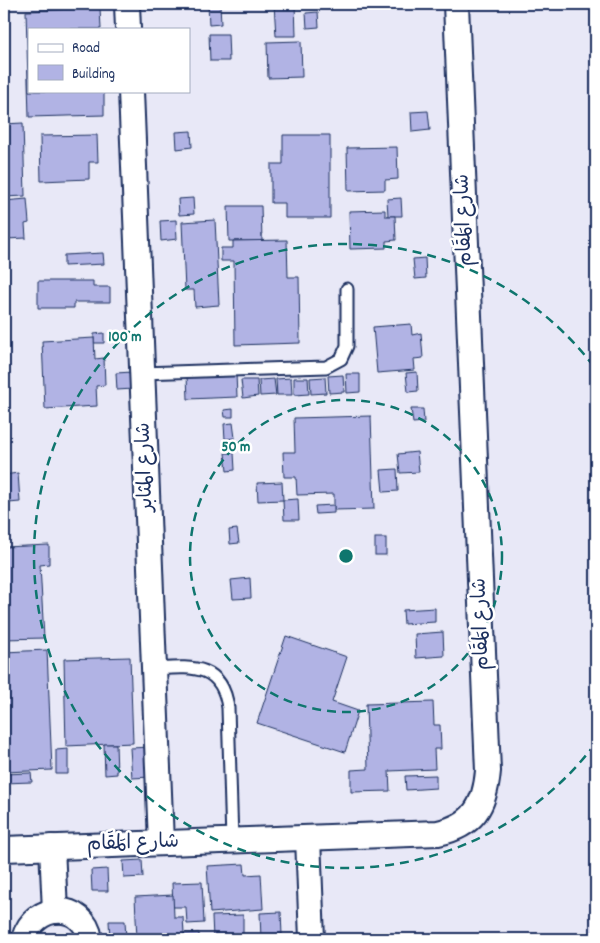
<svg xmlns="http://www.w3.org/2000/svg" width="600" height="943" font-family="Dekko,'Playpen Sans Arabic',sans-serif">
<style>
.building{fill:#b1b3e4;stroke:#1b2f5e}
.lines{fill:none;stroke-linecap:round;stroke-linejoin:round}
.lane-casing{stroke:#1b2f5e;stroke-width:15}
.street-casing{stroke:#1b2f5e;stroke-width:28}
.lane{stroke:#fff;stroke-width:11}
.street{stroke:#fff;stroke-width:24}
.ring{fill:none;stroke:#0f766e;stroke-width:2.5;stroke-dasharray:9 6}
.labels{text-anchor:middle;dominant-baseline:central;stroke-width:5;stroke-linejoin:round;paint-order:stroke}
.street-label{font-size:20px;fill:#1b2f5e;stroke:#fff}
.centre{fill:#0f766e;stroke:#fff;stroke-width:2.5}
.ring-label{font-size:15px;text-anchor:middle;font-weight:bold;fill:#0f766e;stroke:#fff;stroke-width:5;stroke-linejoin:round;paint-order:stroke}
</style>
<rect width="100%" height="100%" fill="#e8e8f7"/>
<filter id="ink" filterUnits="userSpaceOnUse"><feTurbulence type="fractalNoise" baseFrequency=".02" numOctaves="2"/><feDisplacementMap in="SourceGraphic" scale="10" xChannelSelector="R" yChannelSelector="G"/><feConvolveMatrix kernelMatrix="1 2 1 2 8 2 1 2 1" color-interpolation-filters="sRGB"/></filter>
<g filter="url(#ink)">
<g class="building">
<polygon points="208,4 220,4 221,24 209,25"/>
<polygon points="274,4 295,4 296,36 276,36"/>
<polygon points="100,8 101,29 29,29 29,91 104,91 104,115 29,117 26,11"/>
<polygon points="318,12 319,27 307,28 306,13"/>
<polygon points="209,34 228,34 229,61 210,61"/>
<polygon points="301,41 302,77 268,78 267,42"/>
<polygon points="428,111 430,130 412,132 411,112"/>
<polygon points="23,123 25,196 4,197 4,124"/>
<polygon points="191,131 192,147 177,149 176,132"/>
<polygon points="97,135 98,162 89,162 89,179 41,181 40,136"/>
<polygon points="283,135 330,135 330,218 285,218 285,203 271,203 271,164 283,164"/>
<polygon points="397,147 398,179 385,180 385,190 348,191 347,148"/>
<polygon points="193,198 194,214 179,215 178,199"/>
<polygon points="401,198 402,216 388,216 387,199"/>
<polygon points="27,199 29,223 25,224 26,238 6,239 4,201"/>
<polygon points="228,206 261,206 262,241 229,241"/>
<polygon points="385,210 385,216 395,216 396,240 386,241 386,248 350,249 349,211"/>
<polygon points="176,220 177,239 161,241 160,221"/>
<polygon points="215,220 219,305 195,307 194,290 185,290 182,222"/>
<polygon points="287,240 288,277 299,277 300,343 235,345 234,261 221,261 221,248 233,248 233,241"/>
<polygon points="103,253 104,264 64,266 64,255"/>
<polygon points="425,258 426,278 415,279 413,259"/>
<polygon points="38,281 93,281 93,287 110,287 110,302 74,302 74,308 38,308"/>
<polygon points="411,324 412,335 421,333 423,358 414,359 415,370 377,373 373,327"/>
<polygon points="104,333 104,343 94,343 94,334"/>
<polygon points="94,338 95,359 104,358 105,385 96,386 97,406 45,409 42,341"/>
<polygon points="132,372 133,389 117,390 116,373"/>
<polygon points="417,372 418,391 408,392 406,373"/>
<polygon points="236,374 237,397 188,399 187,376"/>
<polygon points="346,374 360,374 360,392 347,393"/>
<polygon points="343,375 344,392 329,393 328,376"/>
<polygon points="325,377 326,393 311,394 310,378"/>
<polygon points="291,378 292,395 277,395 276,379"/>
<polygon points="294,378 308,378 309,394 294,395"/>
<polygon points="274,379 276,395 260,396 259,380"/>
<polygon points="241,380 257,380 258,396 243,398"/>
<polygon points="233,409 233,417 225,417 224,410"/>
<polygon points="411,409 423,409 424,422 413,423"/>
<polygon points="371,416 374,509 334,510 334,494 297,495 296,477 284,477 283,452 295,452 294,418"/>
<polygon points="233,423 235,438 225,439 224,424"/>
<polygon points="417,452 419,472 400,473 398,454"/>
<polygon points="225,453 234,453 235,470 227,471"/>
<polygon points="397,469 398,491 383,492 381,470"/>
<polygon points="18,473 20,502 9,503 8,494 4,494 4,475"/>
<polygon points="282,482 283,500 258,501 257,483"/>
<polygon points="298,499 299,520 284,520 283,500"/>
<polygon points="334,505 334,513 316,514 315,506"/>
<polygon points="237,529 239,543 230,544 229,530"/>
<rect x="375" y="538" width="11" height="17"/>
<polygon points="49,545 49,564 40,565 44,638 4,639 4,547"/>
<polygon points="250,578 251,598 233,599 231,580"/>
<polygon points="435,608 435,622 404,624 403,610"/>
<polygon points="443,632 444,656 416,658 415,634"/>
<polygon points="286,636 347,657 332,702 358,711 345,752 257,723"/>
<polygon points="47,650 52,770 4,772 4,652"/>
<polygon points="130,657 133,743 66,746 64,659"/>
<polygon points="433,702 434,725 440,725 441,749 434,749 435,769 389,771 390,791 351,792 351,770 368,769 366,704"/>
<polygon points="104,744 116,744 117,774 105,775"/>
<polygon points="151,747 151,777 132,778 130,748"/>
<polygon points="68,749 68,774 56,774 56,750"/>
<polygon points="31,773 32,782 4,783 4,774"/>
<polygon points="436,775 436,788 406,790 405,776"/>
<polygon points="142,860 143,877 124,878 123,861"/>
<polygon points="244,864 245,875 261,874 263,909 210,913 207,866"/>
<polygon points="107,869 108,891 92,891 91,870"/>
<polygon points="202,882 204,923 187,924 186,907 173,907 172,883"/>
<polygon points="173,895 174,917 183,917 184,934 199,933 199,939 137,939 135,897"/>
<polygon points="281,912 282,935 276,935 277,939 261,939 260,913"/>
<polygon points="243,915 243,937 213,938 212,916"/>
<polygon points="109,921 125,921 126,939 110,939"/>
</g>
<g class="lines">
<g class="lane-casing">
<g id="lane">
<polyline points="142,373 326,367 341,359 347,346 347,289"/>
<path d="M 154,669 C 190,667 222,662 228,708 L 232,841"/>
</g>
</g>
<g class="street-casing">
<g id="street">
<polyline points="127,4 128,29"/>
<polyline points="131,91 161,843"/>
<polyline points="308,838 312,939"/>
<polyline points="52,847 55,911"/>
<path d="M 4,849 L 438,833 C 473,826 485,806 488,771 L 456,4"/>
<path d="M 24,939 C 34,902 84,901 90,939"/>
</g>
</g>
<use href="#lane" class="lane"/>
<use href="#street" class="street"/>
</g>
</g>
<g class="ring">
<circle cx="346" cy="556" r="156"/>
<path d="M595 744A312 312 0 1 1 595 368"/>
</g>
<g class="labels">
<g class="street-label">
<text transform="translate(465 220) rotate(-92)">شارع المَقَام</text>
<text transform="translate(146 467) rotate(-92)">شارع المثابر</text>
<text transform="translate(482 624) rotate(-92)">شارع المَقَام</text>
<text transform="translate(133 844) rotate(-2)">شارع المَقَام</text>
</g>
</g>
<circle cx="346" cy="556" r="8" class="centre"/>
<g class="ring-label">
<text x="125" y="341">100 m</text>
<text x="236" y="451">50 m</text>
</g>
<rect width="600" height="943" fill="none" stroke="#fff" stroke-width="20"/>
<rect x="10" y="10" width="580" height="923" fill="none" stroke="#1b2f5e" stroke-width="2" filter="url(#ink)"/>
<rect x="28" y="28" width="162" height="65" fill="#ffffff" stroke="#a4acbf"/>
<rect x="38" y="44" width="25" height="8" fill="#ffffff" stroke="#a4acbf"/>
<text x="72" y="52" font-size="15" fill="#1b2f5e">Road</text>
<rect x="38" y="65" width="25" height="15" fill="#b1b3e4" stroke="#a4acbf"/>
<text x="72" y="78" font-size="15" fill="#1b2f5e">Building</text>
</svg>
